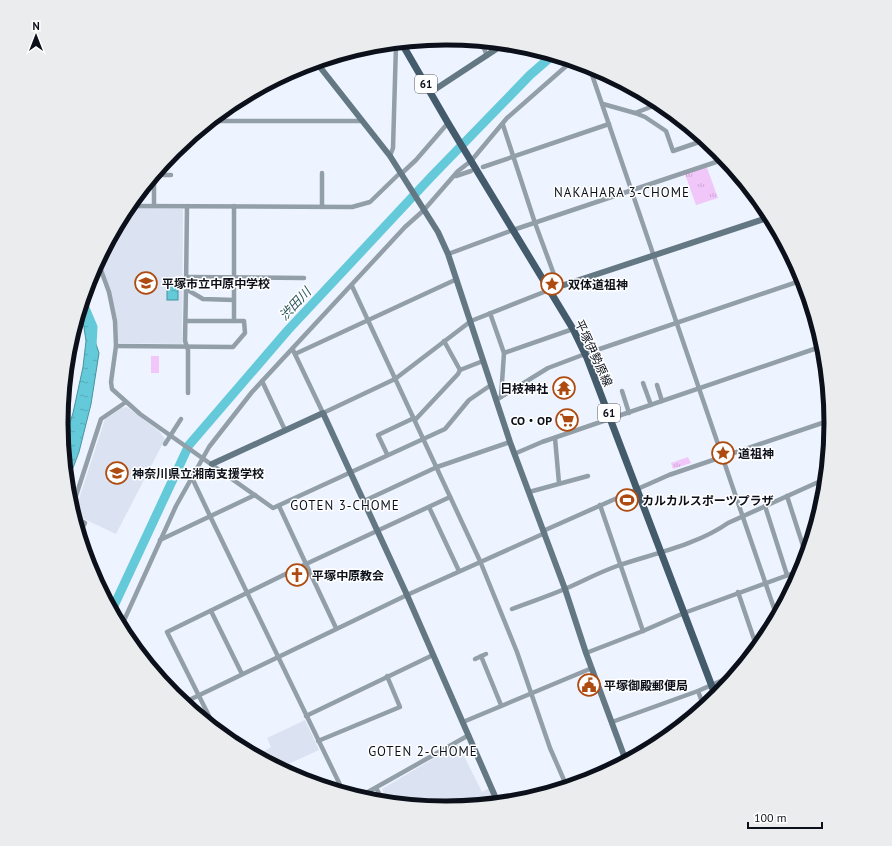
<svg xmlns="http://www.w3.org/2000/svg" width="892" height="846" font-family="'PT Sans','Noto Sans JP',sans-serif">
<style>
.built{fill:#dbe2f1}
.grass{fill:url(#grass-tufts)}
.garden{fill:#f1c6f9}
.water{fill:url(#water-ripples);stroke:#4992a0}
.lines{fill:none;stroke-linecap:round;stroke-linejoin:round}
.river{stroke:#64c9d9;stroke-width:9}
.street{stroke:#929fa8;stroke-width:4.5}
.secondary{stroke:#647884;stroke-width:6}
.primary{stroke:#445b6b;stroke-width:7}
.labels{text-anchor:middle;dominant-baseline:central;stroke-width:3;stroke-linejoin:round;paint-order:stroke}
.shield{fill:#fff;stroke:#54585f;stroke-width:1}
.shield-label{font-size:11px;font-weight:bold;fill:#0b101a}
.poi-label{font-size:12px;font-weight:bold;fill:#0b101a;stroke:#fff;text-anchor:start}
.street-label{font-size:12px;fill:#0b101a;stroke:#fff}
.neighbourhood-label{font-size:13px;letter-spacing:1px;fill:#0b101a;stroke:#fff}
.water-label{font-size:13px;font-style:italic;fill:#27545b;stroke:#fff}
.rim{fill:none;stroke:#0b101a;stroke-width:5}
</style>
<defs>
<pattern id="grass-tufts" width="24" height="20" patternUnits="userSpaceOnUse"><rect width="24" height="20" fill="#f1c6f9"/><path d="M3 7l-1-3M5 7V3M7 7l1-3M15 17l-1-3M17 17v-4M19 17l1-3" fill="none" stroke="#cda9d5"/></pattern>
<pattern id="water-ripples" width="26" height="14" patternUnits="userSpaceOnUse"><rect width="26" height="14" fill="#64c9d9"/><path d="M2 4q2-2 4 0t4 0M15 11q2-2 4 0t4 0" fill="none" stroke="#55acba"/></pattern>
</defs>
<rect width="100%" height="100%" fill="#edf3ff"/>
<g class="built">
<polygon points="126,208 182,209 183,210 182,344 120,343 117,341 117,319 99,260"/>
<polygon points="127,407 159,431 165,439 116,534 78,516 76,508 105,419 121,408"/>
<polygon points="305,720 319,750 284,766 286,772 270,763 264,751 271,747 267,738"/>
<polygon points="458,744 482,792 490,788 496,803 446,808 387,802 382,789"/>
</g>
<g class="grass">
<polygon points="705,167 707,168 718,198 696,205 685,174"/>
<polygon points="688,457 691,463 673,469 671,463"/>
</g>
<rect class="garden" x="151" y="356" width="8" height="17"/>
<g class="water">
<rect x="167" y="281" width="11" height="19"/>
<polygon points="82,302 99,353 91,404 79,452 67,484 63,444 73,413 83,367 86,341 81,307"/>
</g>
<g class="lines">
<g class="river">
<polyline points="82,301 93,327 92,346"/>
<polyline points="112,610 189,445 288,330 431,177 530,75 553,55"/>
</g>
<g class="street">
<polyline points="481,41 487,56"/>
<polyline points="306,65 318,65"/>
<polyline points="589,66 777,617"/>
<polyline points="603,104 635,113 661,103"/>
<polyline points="635,113 645,117 666,131 673,151 705,140"/>
<polyline points="210,121 363,121"/>
<polyline points="503,125 535,223 559,288"/>
<polyline points="390,156 393,148 396,45 399,43"/>
<polyline points="483,167 609,124"/>
<polyline points="322,173 322,207"/>
<polyline points="401,174 416,160 448,123"/>
<polyline points="154,175 154,206"/>
<polyline points="154,175 171,175"/>
<polyline points="456,176 471,171"/>
<polyline points="128,206 352,207 370,202 400,173"/>
<polyline points="187,206 186,289 203,299 234,300"/>
<polyline points="448,254 513,230 725,159"/>
<polyline points="98,262 109,292 115,321 116,346 111,382 112,389 140,414 273,508 445,429 469,400 491,385"/>
<polyline points="186,277 304,278"/>
<polyline points="352,286 480,561 517,652 550,748 567,787"/>
<polyline points="186,289 185,341 188,350 188,393"/>
<polyline points="490,313 504,353 501,397"/>
<polyline points="234,321 234,206"/>
<polyline points="116,346 233,347 245,333 244,321 186,321"/>
<polyline points="293,350 323,413 395,379 471,321 549,290"/>
<polyline points="504,353 573,329"/>
<polyline points="295,354 457,279"/>
<polyline points="460,370 483,361"/>
<polyline points="262,381 285,430"/>
<polyline points="643,383 651,405"/>
<polyline points="657,385 662,401"/>
<polyline points="622,391 629,413"/>
<polyline points="496,400 548,368 585,354 803,280"/>
<polyline points="415,420 458,374 460,370 444,341"/>
<polyline points="555,438 559,483"/>
<polyline points="165,444 181,419"/>
<polyline points="387,454 378,435 414,418"/>
<polyline points="514,454 542,442 823,346"/>
<polyline points="193,476 194,482 211,518 344,793"/>
<polyline points="529,492 588,476"/>
<polyline points="787,496 806,555"/>
<polyline points="364,501 437,467 510,442"/>
<polyline points="600,505 643,631"/>
<polyline points="765,506 787,575"/>
<polyline points="429,507 459,571"/>
<polyline points="72,508 101,419 126,402"/>
<polyline points="74,517 85,523 79,534"/>
<polyline points="543,531 669,475 831,420"/>
<polyline points="160,540 255,495"/>
<polyline points="738,592 757,648"/>
<path d="M 512,609 C 530,602 549,596 567,588 C 583,581 600,572 617,566 C 652,554 697,545 728,523 L 825,479"/>
<polyline points="211,611 242,674"/>
<polyline points="121,627 176,506 209,447 252,392 405,227 424,210 458,171 471,161 507,118 572,61"/>
<polyline points="336,628 306,564 450,497"/>
<polyline points="586,653 643,631 684,613 802,570"/>
<polyline points="481,656 501,705"/>
<polyline points="475,659 486,654"/>
<polyline points="698,691 704,707"/>
<polyline points="183,703 407,595 545,533"/>
<polyline points="306,716 433,655"/>
<polyline points="463,722 592,668"/>
<polyline points="612,722 698,691 734,675"/>
<polyline points="216,730 167,632 306,564 279,506"/>
<polyline points="318,741 400,707 387,676"/>
<polyline points="376,788 384,802"/>
<polyline points="359,797 469,735"/>
</g>
<g class="secondary">
<polyline points="316,62 390,156 438,232 448,254 510,442 565,589 586,653 626,761"/>
<polyline points="431,92 504,44"/>
<polyline points="549,290 770,217"/>
<polyline points="212,464 323,413 407,595 498,803"/>
</g>
<polyline class="primary" points="401,42 448,123 573,329 587,358 716,697"/>
</g>
<defs>
<g id="school-ring" transform="scale(1.15)"><circle r="9.5" fill="#fff" stroke="#ae4b11" stroke-width="1.5"/><path d="M0-5L7-2L0 1L-7-2ZM-4 1L0 2.5L4 1V4Q0 6-4 4Z" fill="#ae4b11"/></g>
<g id="sight-ring" transform="scale(1.15)"><circle r="9.5" fill="#fff" stroke="#ae4b11" stroke-width="1.5"/><path d="M0-6L1.8-2.2L6-1.7L2.9 1.2L3.7 5.4L0 3.3L-3.7 5.4L-2.9 1.2L-6-1.7L-1.8-2.2Z" fill="#ae4b11"/></g>
<g id="temple-ring" transform="scale(1.15)"><circle r="9.5" fill="#fff" stroke="#ae4b11" stroke-width="1.5"/><path d="M0-6L5-2H3V0L6.5 2.5H4V6H1.5V3h-3V6H-4V2.5H-6.5L-3 0V-2H-5Z" fill="#ae4b11"/></g>
<g id="supermarket-ring" transform="scale(1.15)"><circle r="9.5" fill="#fff" stroke="#ae4b11" stroke-width="1.5"/><path d="M-6-5.5h2.5l.6 2H6L4.5 2H-2.5L-4.4-4H-6ZM-1.5 3.2a1.3 1.3 0 1 0 .1 0ZM3 3.2a1.3 1.3 0 1 0 .1 0Z" fill="#ae4b11"/></g>
<g id="stadium-ring" transform="scale(1.15)"><circle r="9.5" fill="#fff" stroke="#ae4b11" stroke-width="1.5"/><path d="M0-5a6.5 5 0 1 0 0 10a6.5 5 0 1 0 0-10ZM-3.5-1.8h7v3.6h-7Z" fill="#ae4b11"/></g>
<g id="church-ring" transform="scale(1.15)"><circle r="9.5" fill="#fff" stroke="#ae4b11" stroke-width="1.5"/><path d="M-1.2-6h2.4v3.5h3.3v2.4h-3.3V6h-2.4V-.1h-3.3v-2.4h3.3Z" fill="#ae4b11"/></g>
<g id="civic-ring" transform="scale(1.15)"><circle r="9.5" fill="#fff" stroke="#ae4b11" stroke-width="1.5"/><path d="M-.6-6.5H3V-4.5H.6V-3L4-1V1h2V6H-6V1h2V-1L-.6-3ZM-1.2 2.5V6h2.4V2.5Z" fill="#ae4b11"/></g>
</defs>
<g fill-rule="evenodd">
<use href="#school-ring" x="146" y="283"/>
<use href="#sight-ring" x="552" y="284"/>
<use href="#temple-ring" x="564" y="388"/>
<use href="#supermarket-ring" x="567" y="420"/>
<use href="#sight-ring" x="723" y="453"/>
<use href="#school-ring" x="117" y="473"/>
<use href="#stadium-ring" x="627" y="500"/>
<use href="#church-ring" x="297" y="575"/>
<use href="#civic-ring" x="589" y="685"/>
</g>
<g class="labels">
<g class="shield">
<rect x="415" y="75" width="22" height="18" rx="3"/>
<rect x="598" y="404" width="22" height="18" rx="3"/>
</g>
<g class="shield-label">
<text x="426" y="84">61</text>
<text x="609" y="413">61</text>
</g>
<g class="poi-label">
<text x="162" y="283">平塚市立中原中学校</text>
<text x="568" y="284">双体道祖神</text>
<text x="548" y="388" text-anchor="end">日枝神社</text>
<text x="552" y="420" text-anchor="end">CO・OP</text>
<text x="738" y="453">道祖神</text>
<text x="132" y="473">神奈川県立湘南支援学校</text>
<text x="642" y="500">カルカルスポーツプラザ</text>
<text x="312" y="575">平塚中原教会</text>
<text x="604" y="685">平塚御殿郵便局</text>
</g>
<g class="street-label">
<text transform="translate(594 353) rotate(65)">平塚伊勢原線</text>
</g>
<g class="neighbourhood-label">
<text x="622" y="192">NAKAHARA 3-CHOME</text>
<text x="345" y="505">GOTEN 3-CHOME</text>
<text x="423" y="751">GOTEN 2-CHOME</text>
</g>
<g class="water-label">
<text transform="translate(295 304) rotate(-47)">渋田川</text>
</g>
</g>
<path d="M0 0H892V846H0ZM68 423a378 378 0 1 1 756 0a378 378 0 1 1-756 0Z" fill="#ebeced" fill-rule="evenodd"/>
<path class="rim" d="M68 423a378 378 0 1 1 756 0a378 378 0 1 1-756 0Z"/>
<g transform="translate(36 36)" stroke="#ffffff" stroke-width="3" paint-order="stroke">
<path d="M0-3L7 15L0 10L-7 15Z" fill="#0b101a"/>
<text y="-6" font-size="11" font-weight="bold" text-anchor="middle" fill="#0b101a">N</text>
</g>
<path d="M748 822v6h74v-6" fill="none" stroke="#0b101a" stroke-width="2"/>
<text x="754" y="822" font-size="12" fill="#0b101a" stroke="#ffffff" stroke-width="3" paint-order="stroke">100 m</text>
</svg>
